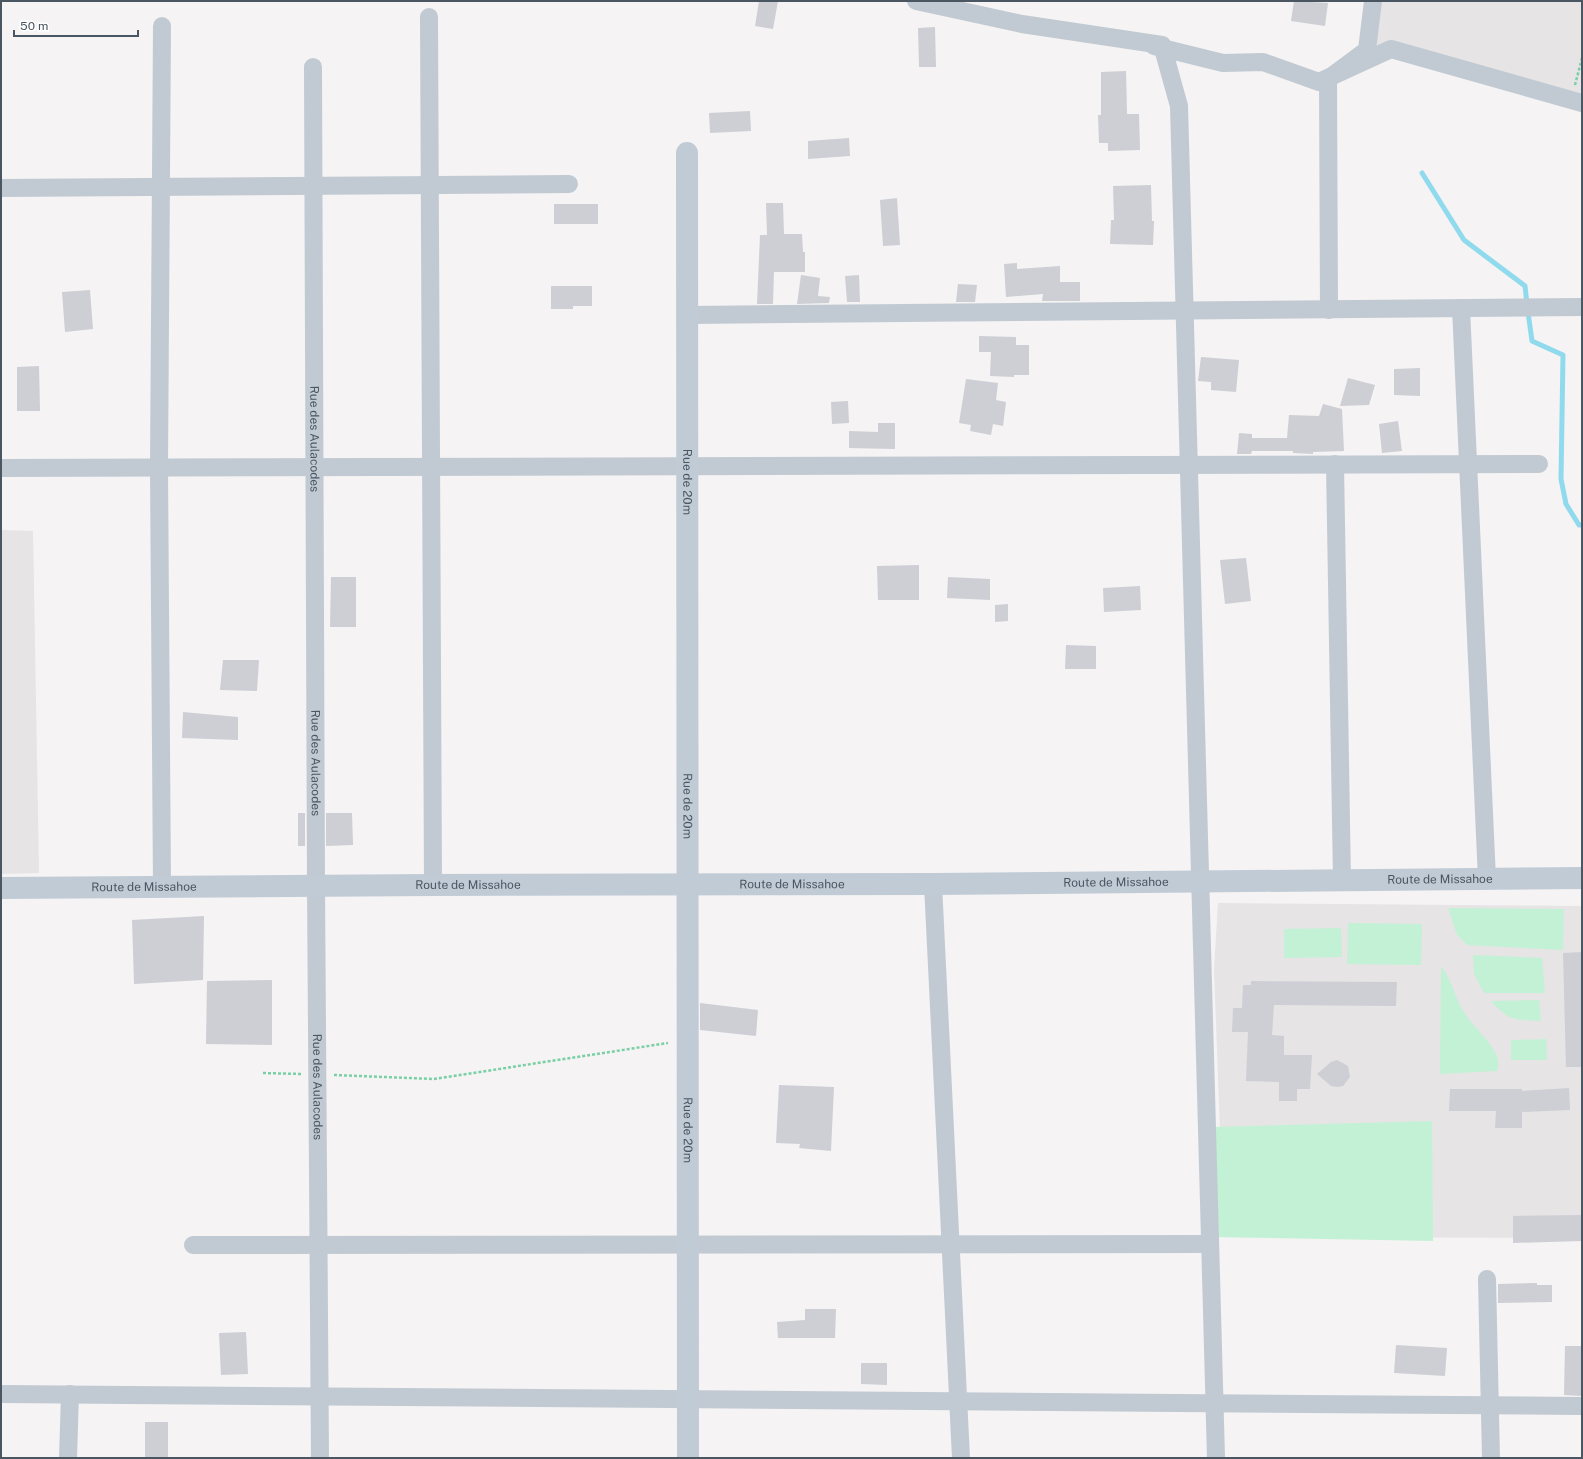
<svg xmlns="http://www.w3.org/2000/svg" width="1583" height="1459" font-family="'Public Sans',sans-serif">
<style>
.education{fill:#e6e4e5}
.green{fill:#c3f1d5}
.lines{fill:none;stroke-linecap:round;stroke-linejoin:round}
.stream{stroke:#90daee;stroke-width:5}
.building{fill:#cdcfd5}
.path{stroke:#7ad0a6;stroke-width:2.5;stroke-dasharray:3 2;stroke-linecap:butt}
.street{stroke:#c1cad2;stroke-width:18}
.secondary{stroke:#c1cbd6;stroke-width:22}
.labels{text-anchor:middle;dominant-baseline:central;stroke-width:3.5;stroke-linejoin:round;paint-order:stroke}
.street-label{font-size:12px;fill:#4a5661;stroke:#fff}
</style>
<rect width="100%" height="100%" fill="#f5f3f3"/>
<g class="education">
<polygon points="1374,1 1582,1 1582,99 1366,50"/>
<polygon points="1,530 33,531 39,873 1,874"/>
<polygon points="1218,903 1582,906 1582,1238 1224,1237 1214,970"/>
</g>
<g class="green">
<polygon points="1448,908 1564,909 1563,950 1467,945 1457,935"/>
<polygon points="1348,923 1422,924 1421,965 1347,964"/>
<polygon points="1341,928 1342,957 1284,958 1284,929"/>
<polygon points="1473,955 1542,958 1545,993 1484,993 1474,974"/>
<path d="M 1441,966 C 1453,981 1454,997 1464,1012 C 1473,1027 1488,1038 1496,1054 C 1499,1059 1499,1065 1497,1071 L 1440,1074 Z"/>
<path d="M 1539,1000 L 1541,1021 C 1514,1019 1510,1022 1491,1001 Z"/>
<polygon points="1546,1039 1547,1060 1511,1060 1511,1040"/>
<polygon points="1432,1121 1433,1241 1211,1237 1213,1127"/>
</g>
<g class="lines">
<g class="stream">
<polyline points="1422,173 1464,240 1525,286 1527,304"/>
<polyline points="1528,312 1532,341 1563,355 1561,479 1566,504 1579,525 1582,525"/>
</g>
</g>
<g class="building">
<polygon points="759,1 778,1 773,29 755,26"/>
<polygon points="1294,1 1328,3 1325,26 1291,21"/>
<polygon points="935,27 936,67 919,67 918,28"/>
<polygon points="1126,71 1127,114 1139,114 1140,150 1108,151 1108,143 1099,143 1098,115 1101,115 1101,72"/>
<polygon points="750,111 751,131 710,133 709,113"/>
<polygon points="849,138 850,156 808,159 808,141"/>
<polygon points="1151,185 1152,221 1154,221 1153,245 1110,244 1111,220 1114,220 1113,186"/>
<polygon points="897,198 900,245 883,246 880,200"/>
<polygon points="766,203 783,203 784,234 802,234 803,252 805,252 805,272 774,272 773,304 757,304 760,235 767,235"/>
<rect x="554" y="204" width="44" height="20"/>
<polygon points="1017,263 1017,269 1060,266 1060,282 1080,282 1080,301 1042,301 1043,294 1006,297 1004,264"/>
<polygon points="801,275 820,278 818,296 830,297 829,303 797,304"/>
<polygon points="859,275 860,302 847,302 845,276"/>
<polygon points="958,284 977,285 975,302 956,302"/>
<polygon points="551,286 592,286 592,306 573,306 573,309 551,309"/>
<polygon points="90,290 93,329 65,332 62,292"/>
<polygon points="979,336 1016,337 1016,345 1029,345 1029,375 1014,375 1014,377 990,376 991,352 979,352"/>
<polygon points="1201,357 1239,360 1236,392 1211,390 1211,382 1198,381"/>
<polygon points="39,366 40,411 17,411 17,367"/>
<polygon points="1420,368 1420,396 1394,395 1394,369"/>
<polygon points="1348,378 1375,385 1369,405 1340,406"/>
<polygon points="966,379 998,383 996,400 1006,402 1003,426 993,424 991,435 970,431 971,425 959,423"/>
<polygon points="848,401 849,423 832,424 831,402"/>
<polygon points="1323,404 1342,409 1344,451 1313,452 1313,454 1293,453 1293,451 1252,451 1251,454 1237,454 1239,433 1252,434 1252,438 1287,438 1289,415 1319,416"/>
<polygon points="1398,421 1402,451 1382,453 1379,424"/>
<polygon points="878,423 895,423 895,449 849,448 849,431 878,432"/>
<polygon points="1246,558 1251,601 1225,604 1220,560"/>
<polygon points="919,565 919,600 878,600 877,566"/>
<polygon points="331,577 356,577 356,627 330,627"/>
<polygon points="948,577 990,579 990,600 947,598"/>
<polygon points="1140,586 1141,610 1104,612 1103,588"/>
<polygon points="1008,604 1008,621 995,622 995,605"/>
<polygon points="1066,645 1096,646 1096,669 1065,669"/>
<polygon points="223,660 259,660 257,691 220,690"/>
<polygon points="183,712 238,717 238,740 182,738"/>
<rect x="298" y="813" width="7" height="33"/>
<polygon points="326,813 352,813 353,845 326,846"/>
<polygon points="204,916 203,980 134,984 132,920"/>
<polygon points="1582,952 1582,1067 1566,1067 1563,953"/>
<polygon points="272,980 272,1045 206,1044 207,981"/>
<polygon points="1251,981 1397,982 1396,1006 1274,1005 1272,1035 1284,1036 1284,1055 1312,1055 1310,1089 1297,1089 1297,1101 1279,1101 1279,1082 1246,1081 1248,1032 1232,1032 1233,1008 1242,1008 1243,985 1251,985"/>
<polygon points="700,1003 758,1010 756,1036 700,1030"/>
<polygon points="1337,1060 1348,1066 1350,1077 1343,1086 1337,1087 1331,1086 1317,1074 1331,1062"/>
<polygon points="779,1085 834,1087 831,1151 799,1148 800,1144 776,1143"/>
<polygon points="1569,1088 1570,1110 1522,1112 1522,1128 1495,1128 1496,1111 1449,1111 1450,1089 1522,1089 1522,1091"/>
<polygon points="1582,1215 1582,1241 1513,1243 1513,1216"/>
<polygon points="1537,1283 1537,1285 1552,1285 1552,1302 1498,1303 1498,1284"/>
<polygon points="805,1309 836,1309 835,1338 778,1338 777,1322 805,1320"/>
<polygon points="246,1332 248,1374 221,1375 219,1333"/>
<polygon points="1396,1345 1447,1348 1445,1376 1394,1373"/>
<polygon points="1565,1346 1582,1346 1582,1396 1564,1395"/>
<polygon points="861,1363 887,1363 887,1385 861,1384"/>
<rect x="145" y="1422" width="23" height="36"/>
</g>
<g class="lines">
<g class="path">
<polyline points="1575,85 1582,58"/>
<polyline points="263,1073 301,1074"/>
<polyline points="334,1075 434,1079 668,1043"/>
</g>
<g class="street">
<polyline points="916,1 1022,24 1162,45 1179,106 1216,1458"/>
<polyline points="429,17 433,885"/>
<polyline points="162,26 159,468 162,887"/>
<polyline points="1154,46 1223,63 1263,62 1319,82 1391,49 1582,103"/>
<path id="s1" d="M 313,67 L 316,887 L 320,1458"/>
<polyline points="1,188 569,184"/>
<polyline points="1461,308 1487,879"/>
<polyline points="1329,310 1328,79 1367,50 1373,1"/>
<polyline points="688,315 1582,307"/>
<polyline points="1335,464 1342,881"/>
<polyline points="1,468 1539,464"/>
<polyline points="933,884 961,1458"/>
<polyline points="193,1245 1210,1244"/>
<polyline points="1487,1279 1491,1458"/>
<polyline points="1,1394 1582,1406"/>
<polyline points="68,1458 70,1394"/>
</g>
<g class="secondary">
<path id="s2" d="M 687,153 L 688,1458"/>
<path id="s3" d="M 1,888 L 433,885 L 933,884 L 1582,878"/>
</g>
</g>
<g class="labels">
<g class="street-label">
<text stroke="none"><textPath href="#s1" startOffset="372">Rue des Aulacodes</textPath></text>
<text stroke="none"><textPath href="#s2" startOffset="329">Rue de 20m</textPath></text>
<text stroke="none"><textPath href="#s1" startOffset="696">Rue des Aulacodes</textPath></text>
<text stroke="none"><textPath href="#s2" startOffset="653">Rue de 20m</textPath></text>
<text stroke="none"><textPath href="#s3" startOffset="1439">Route de Missahoe</textPath></text>
<text stroke="none"><textPath href="#s3" startOffset="1115">Route de Missahoe</textPath></text>
<text stroke="none"><textPath href="#s3" startOffset="467">Route de Missahoe</textPath></text>
<text stroke="none"><textPath href="#s3" startOffset="791">Route de Missahoe</textPath></text>
<text stroke="none"><textPath href="#s3" startOffset="143">Route de Missahoe</textPath></text>
<text stroke="none"><textPath href="#s1" startOffset="1020">Rue des Aulacodes</textPath></text>
<text stroke="none"><textPath href="#s2" startOffset="977">Rue de 20m</textPath></text>
</g>
</g>
<rect width="1583" height="1459" fill="none" stroke="#4a5661" stroke-width="4"/>
<path d="M14 30v6h124v-6" fill="none" stroke="#4a5661" stroke-width="2"/>
<text x="20" y="30" font-size="12" fill="#4a5661" stroke="#ffffff" stroke-width="3" paint-order="stroke">50 m</text>
</svg>
